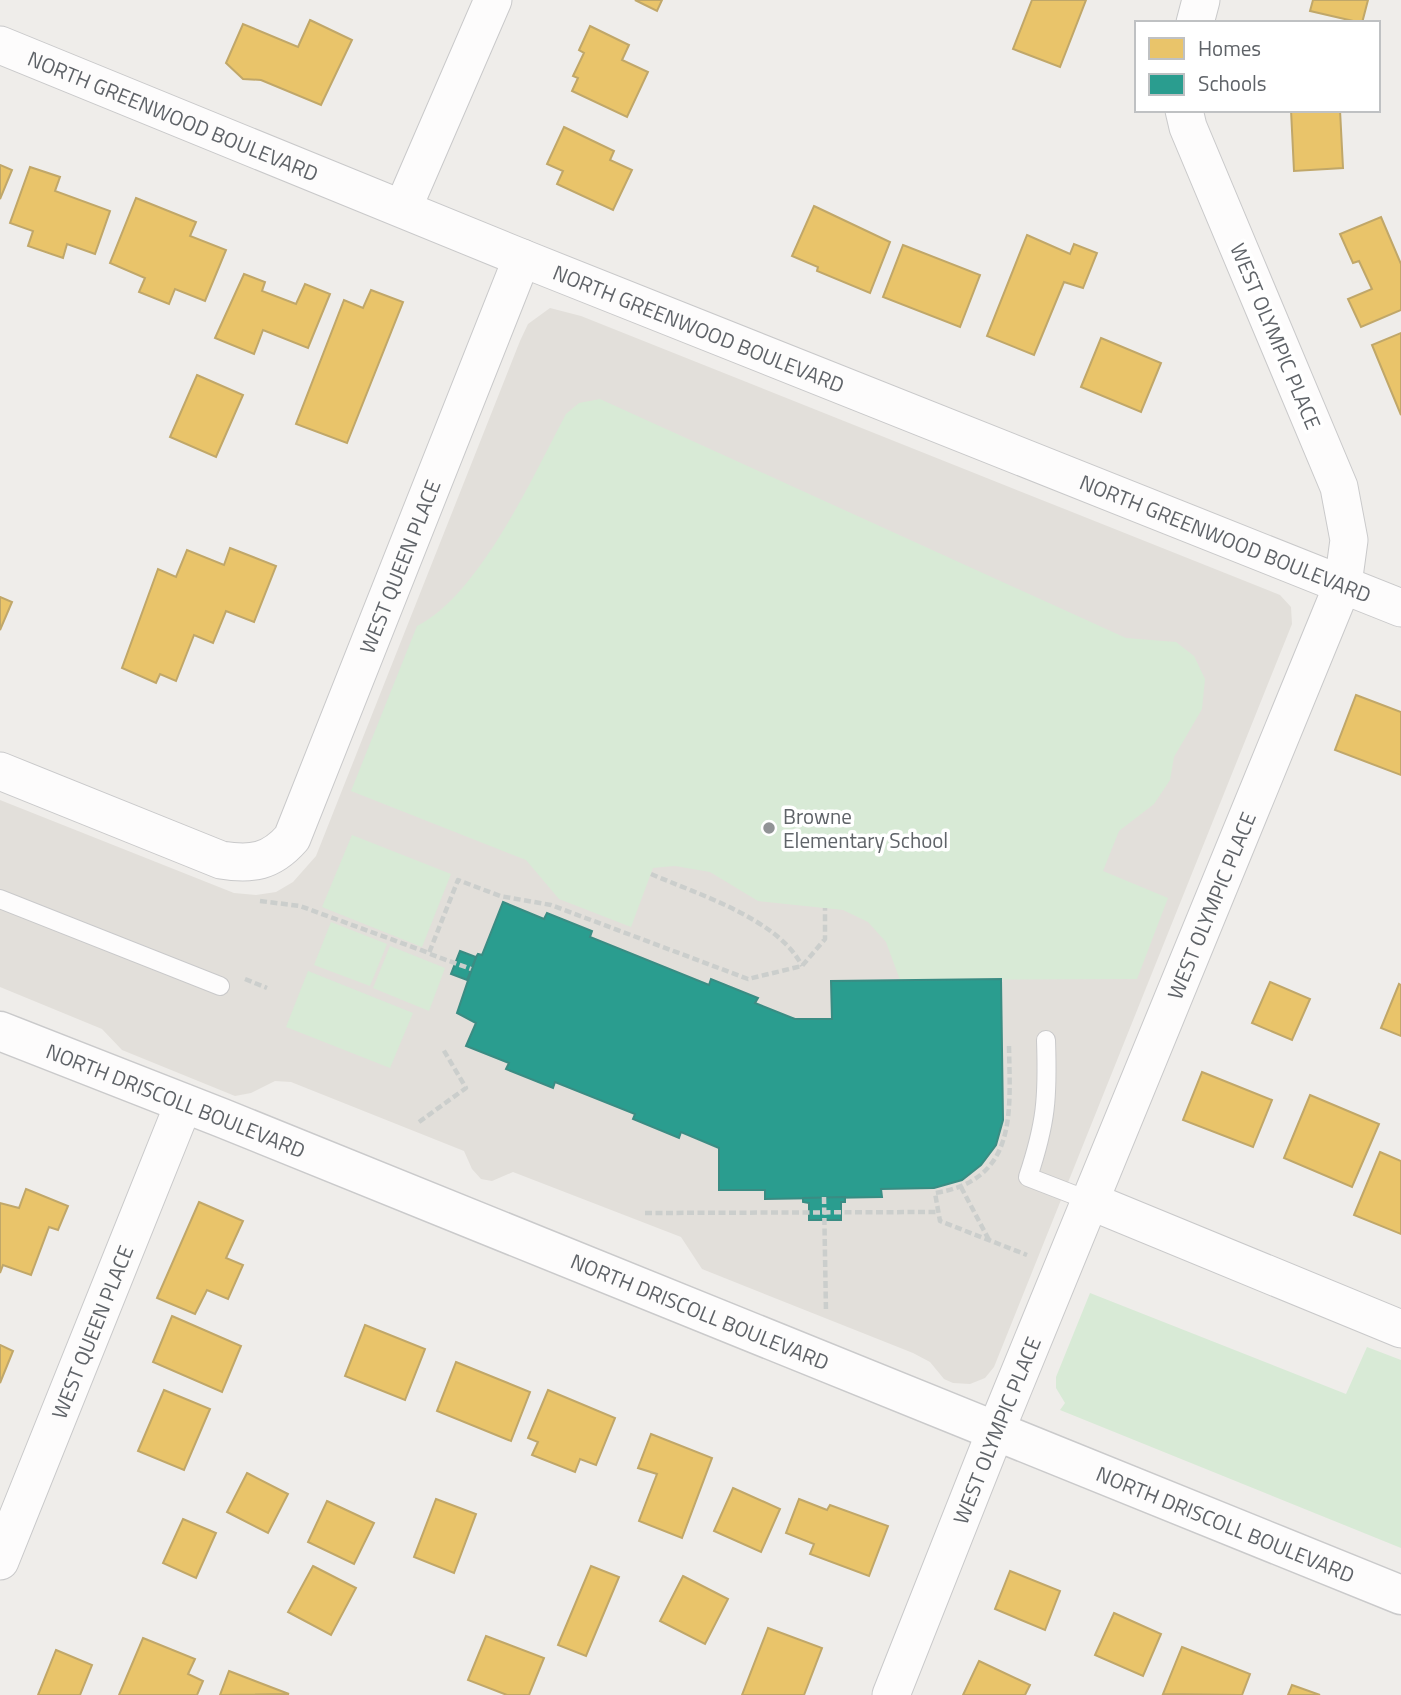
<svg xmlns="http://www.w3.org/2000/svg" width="1401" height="1695" font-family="'Titillium Web',sans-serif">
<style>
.education{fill:#e2dfda}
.green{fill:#d8ead6}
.homes{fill:#e9c46a;stroke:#c0a769;stroke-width:2}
.schools{fill:#2a9d8f;stroke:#3a8c83;stroke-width:2}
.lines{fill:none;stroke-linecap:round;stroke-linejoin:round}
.service-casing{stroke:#c9c9ca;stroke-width:20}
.minor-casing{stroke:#c9c9ca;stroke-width:39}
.secondary-casing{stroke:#cacacb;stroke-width:41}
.path{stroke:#cbcecc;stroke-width:4.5;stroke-dasharray:7 3.5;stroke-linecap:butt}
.service{stroke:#fdfcfc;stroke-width:18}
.minor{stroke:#fdfcfc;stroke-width:37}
.secondary{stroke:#fdfcfc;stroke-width:38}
.poi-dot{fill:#919396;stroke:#fff;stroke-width:2.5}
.labels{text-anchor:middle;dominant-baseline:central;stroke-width:7;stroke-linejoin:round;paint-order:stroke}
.street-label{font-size:21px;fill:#5f6368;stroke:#fff}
.poi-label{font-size:21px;fill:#5f6368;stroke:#fff;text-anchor:start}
</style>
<rect width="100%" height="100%" fill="#efedea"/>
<polygon class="education" points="550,308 581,316 1280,595 1291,607 1292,624 994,1367 985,1378 970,1384 953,1383 944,1379 930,1362 913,1353 702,1269 681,1237 513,1172 492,1181 481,1179 472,1169 464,1151 291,1082 275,1081 251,1093 235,1096 122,1050 102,1029 0,987 0,800 234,893 256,895 276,892 293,882 316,856 520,341 528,324"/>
<g class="green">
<path d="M 600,399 L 1126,638 L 1176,642 L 1194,656 L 1205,679 L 1202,709 L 1174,757 L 1170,780 L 1154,804 L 1119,831 L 1103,871 L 1168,898 L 1137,979 L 900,980 L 886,942 L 868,922 L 843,910 L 758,901 L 710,872 L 675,866 L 653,868 L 631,927 L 559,899 L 526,860 L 351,791 L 417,626 C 480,594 533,476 566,414 L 579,403 Z"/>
<polygon points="352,835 451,874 422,947 322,907"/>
<polygon points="331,922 387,944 370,986 314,965"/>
<polygon points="390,946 445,968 429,1011 373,988"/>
<polygon points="308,971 413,1013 390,1068 286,1027"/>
<polygon points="1090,1293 1346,1394 1367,1347 1401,1360 1401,1548 1060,1410 1065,1403 1056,1388 1056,1377"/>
</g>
<g class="homes">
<polygon points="635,0 662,0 657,11"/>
<polygon points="1032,0 1086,0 1060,67 1013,49"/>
<polygon points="1313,0 1368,0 1362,23 1310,11"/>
<polygon points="310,20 352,40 321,105 261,80 243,79 226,63 243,24 298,47"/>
<polygon points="590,26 629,45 622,60 648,72 627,117 572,91 578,78 573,76 584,53 579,50"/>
<polygon points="1291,110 1340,110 1343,168 1294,171"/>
<polygon points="564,127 614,151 610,160 632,170 613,210 557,184 563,171 547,164"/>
<polygon points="0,165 12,170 0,199"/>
<polygon points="30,167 60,177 55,191 110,211 95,254 67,244 63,258 28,246 33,231 10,223"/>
<polygon points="136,198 196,222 190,236 226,250 205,301 175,289 169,304 139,292 145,278 110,263"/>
<polygon points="814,206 890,242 870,293 817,271 818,267 792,256"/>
<polygon points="1381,217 1401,264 1401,310 1361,327 1348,299 1372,289 1359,261 1353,263 1340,234"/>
<polygon points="1027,235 1070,254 1074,244 1097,253 1083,288 1064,282 1034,355 987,336"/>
<polygon points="903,245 980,275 960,327 883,297"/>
<polygon points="244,274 265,282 262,291 296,304 305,284 330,294 308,348 263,330 254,354 215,338"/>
<polygon points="371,290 403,302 347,443 296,424 344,300 363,308"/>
<polygon points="1401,333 1401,415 1372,345"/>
<polygon points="1101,338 1161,363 1141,412 1081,387"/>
<polygon points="197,375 243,395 216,457 170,437"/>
<polygon points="230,548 276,566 254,622 226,611 213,643 194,635 176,681 160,674 156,683 122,668 158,569 176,577 187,550 224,565"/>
<polygon points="0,597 12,602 0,630"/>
<polygon points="1356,695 1401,712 1401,775 1335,750"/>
<polygon points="1270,982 1310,999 1292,1040 1252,1023"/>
<polygon points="1399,984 1401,985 1401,1036 1381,1028"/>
<polygon points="1202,1072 1272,1100 1253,1147 1183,1120"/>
<polygon points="1310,1095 1379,1124 1352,1187 1284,1158"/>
<polygon points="1380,1152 1401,1161 1401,1234 1354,1215"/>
<polygon points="26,1189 68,1206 58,1230 49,1227 31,1275 3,1265 0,1273 0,1203 19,1208"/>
<polygon points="199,1202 243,1221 226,1258 243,1265 228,1299 207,1290 195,1314 157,1298"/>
<polygon points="172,1316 241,1346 222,1392 153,1362"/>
<polygon points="365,1325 425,1349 405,1400 345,1376"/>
<polygon points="0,1345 13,1351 0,1383"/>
<polygon points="456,1362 530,1392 511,1441 437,1411"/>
<polygon points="164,1390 210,1409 184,1470 138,1451"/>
<polygon points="548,1390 615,1418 596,1465 580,1459 575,1472 532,1455 538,1442 528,1438"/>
<polygon points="651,1434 712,1458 682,1538 639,1521 657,1474 638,1468"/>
<polygon points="247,1473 288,1494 268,1533 227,1512"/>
<polygon points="733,1488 780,1509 761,1552 714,1531"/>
<polygon points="436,1499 476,1514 454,1573 414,1557"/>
<polygon points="799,1499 827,1510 830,1505 888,1526 869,1576 810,1554 814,1544 786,1533"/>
<polygon points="327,1501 374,1523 354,1564 308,1542"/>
<polygon points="183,1519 216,1533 196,1578 163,1563"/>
<polygon points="313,1566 356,1588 331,1635 288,1612"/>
<polygon points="591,1566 619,1577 586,1656 558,1645"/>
<polygon points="1010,1571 1060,1591 1045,1630 995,1609"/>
<polygon points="683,1576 728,1599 705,1644 660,1621"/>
<polygon points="1114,1613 1161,1634 1143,1676 1095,1655"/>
<polygon points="768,1628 822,1648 804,1695 742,1695"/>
<polygon points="486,1636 544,1658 529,1695 507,1695 468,1680"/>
<polygon points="143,1638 195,1659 188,1674 203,1681 197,1695 119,1695"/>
<polygon points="1182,1647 1250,1674 1242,1695 1163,1694"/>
<polygon points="56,1650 92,1665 80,1695 38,1695"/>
<polygon points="979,1661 1030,1685 1025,1695 963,1695"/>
<polygon points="229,1671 289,1694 220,1695"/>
<polygon points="1292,1685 1320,1695 1288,1695"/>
</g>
<g class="schools">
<polygon points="503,902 544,919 547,913 592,931 590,937 709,985 711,979 758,998 755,1003 795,1019 832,1019 831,981 1001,979 1003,1120 996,1145 981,1165 962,1180 934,1188 881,1189 882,1197 765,1199 765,1190 719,1190 719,1148 681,1132 679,1138 633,1119 635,1114 555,1082 553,1088 506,1069 509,1063 466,1046 476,1023 457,1013 476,957 478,954 482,955"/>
<polygon points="460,951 476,957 467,980 451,974"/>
<polygon points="845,1197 845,1202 841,1202 841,1220 809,1220 809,1203 803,1202 803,1198"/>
</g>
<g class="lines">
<g class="service-casing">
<g id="service">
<polyline points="0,899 220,986"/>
<path d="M 1046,1040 C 1048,1098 1046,1123 1028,1177 L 1090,1201"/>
</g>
</g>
<g class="minor-casing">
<g id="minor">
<polyline points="1195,23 1201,0"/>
<path id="s1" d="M 0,45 L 522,258 L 1401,608"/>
<polyline points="403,208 493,0"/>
<path id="s2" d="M 0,771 L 221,860 C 252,865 271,862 292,838 L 522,258"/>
<polyline points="1090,1201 1401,1329"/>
<path id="s3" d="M 0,1561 L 184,1103"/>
<path id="s4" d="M 891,1695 L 996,1430 L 1343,584 L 1349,540 L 1339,487 L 1188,127 L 1184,110"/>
</g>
</g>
<g class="secondary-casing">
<g id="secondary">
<path id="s5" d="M 0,1031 L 222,1118 L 1401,1595"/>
</g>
</g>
<g class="path">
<path d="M 651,874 C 697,894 779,919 802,966"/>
<polyline points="260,901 300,906 429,953 458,880 500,896 551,905 748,979 802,966 825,939 825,908"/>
<polyline points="430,954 471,969"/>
<polyline points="245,979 267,988"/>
<path d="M 1009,1046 C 1010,1112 1018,1180 935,1193 L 940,1221 L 1027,1255"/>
<polyline points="419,1122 466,1088 443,1049"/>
<polyline points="961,1187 989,1240"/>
<polyline points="824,1197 826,1312"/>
<polyline points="645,1213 938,1212"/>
</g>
<use href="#service" class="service"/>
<use href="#minor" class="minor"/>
<use href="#secondary" class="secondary"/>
</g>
<circle class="poi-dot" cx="769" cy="828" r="7"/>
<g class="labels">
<g class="street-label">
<text stroke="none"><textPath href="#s1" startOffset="187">NORTH GREENWOOD BOULEVARD</textPath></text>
<text stroke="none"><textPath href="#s1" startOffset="754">NORTH GREENWOOD BOULEVARD</textPath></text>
<text transform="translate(1276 336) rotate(67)">WEST OLYMPIC PLACE</text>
<text stroke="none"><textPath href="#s1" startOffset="1321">NORTH GREENWOOD BOULEVARD</textPath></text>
<text stroke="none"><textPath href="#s2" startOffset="609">WEST QUEEN PLACE</textPath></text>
<text stroke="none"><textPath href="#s4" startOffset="852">WEST OLYMPIC PLACE</textPath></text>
<text stroke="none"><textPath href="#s5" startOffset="189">NORTH DRISCOLL BOULEVARD</textPath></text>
<text stroke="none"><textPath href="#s5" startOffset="754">NORTH DRISCOLL BOULEVARD</textPath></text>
<text stroke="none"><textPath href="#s3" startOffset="247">WEST QUEEN PLACE</textPath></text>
<text stroke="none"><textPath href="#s4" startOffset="285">WEST OLYMPIC PLACE</textPath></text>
<text stroke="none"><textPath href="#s5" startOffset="1321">NORTH DRISCOLL BOULEVARD</textPath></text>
</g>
<g class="poi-label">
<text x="783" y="816">Browne<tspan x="783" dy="24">Elementary School</tspan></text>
</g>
</g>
<rect x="1135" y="21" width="245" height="91" fill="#ffffff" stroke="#bfc1c3" stroke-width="2"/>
<rect x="1149" y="38" width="35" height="21" fill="#e9c46a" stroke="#bfc1c3" stroke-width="2"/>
<text x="1198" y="56" font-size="21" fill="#5f6368">Homes</text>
<rect x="1149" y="74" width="35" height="21" fill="#2a9d8f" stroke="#bfc1c3" stroke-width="2"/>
<text x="1198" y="91" font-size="21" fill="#5f6368">Schools</text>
</svg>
